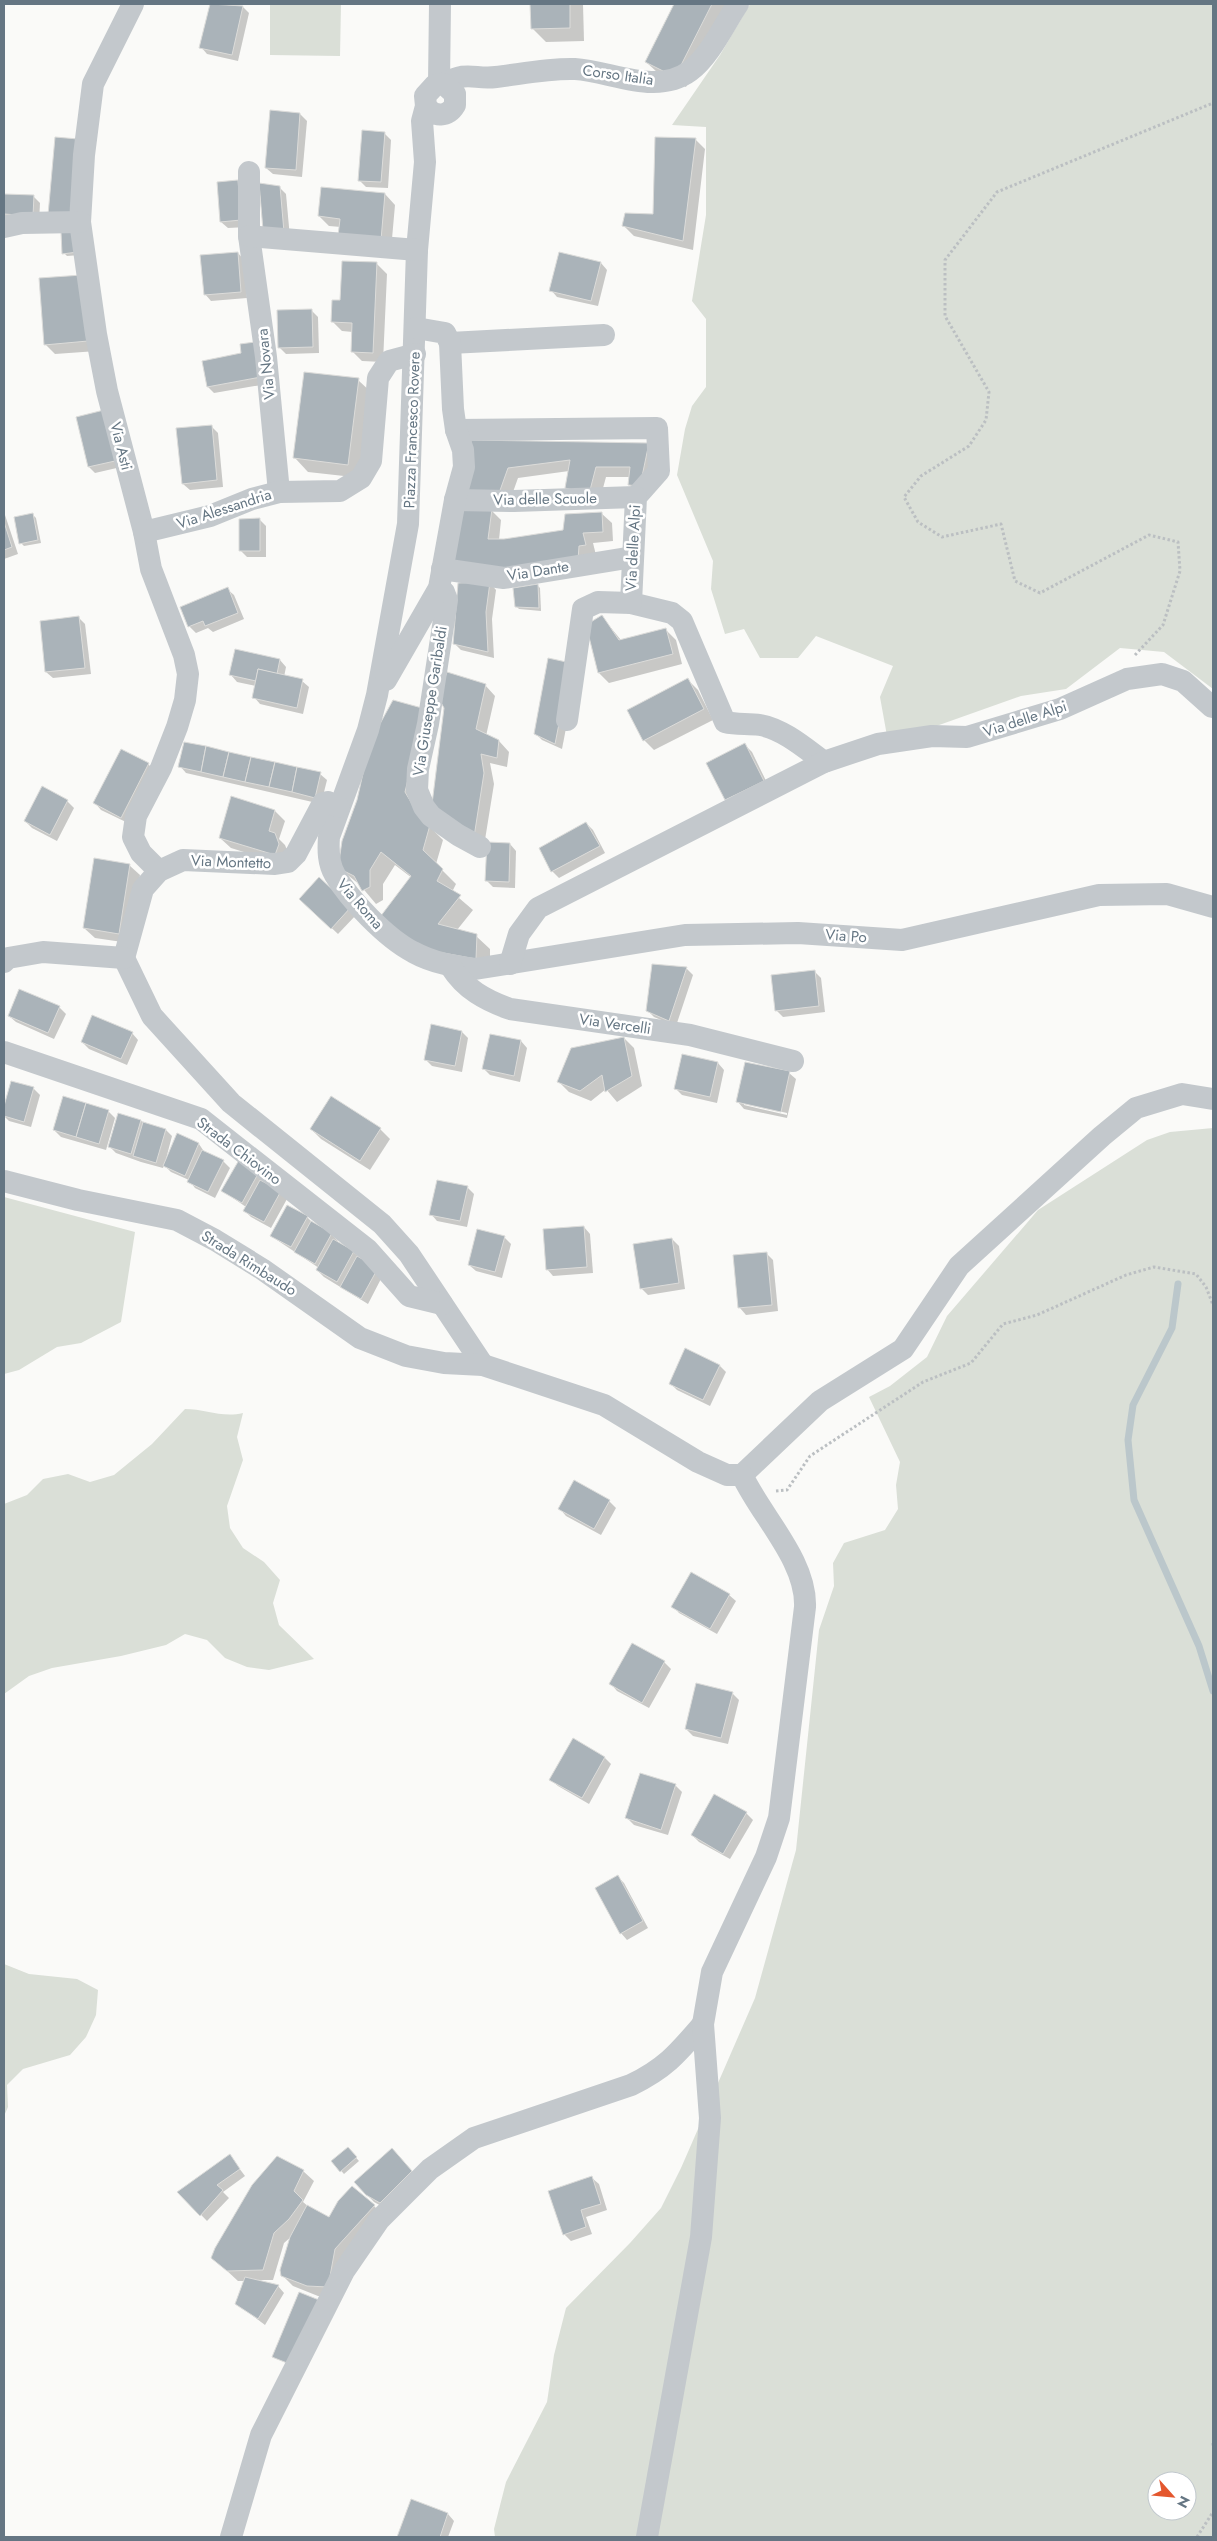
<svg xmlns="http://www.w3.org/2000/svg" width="1217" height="2541" font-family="Jost,sans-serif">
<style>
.green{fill:#dadfd7;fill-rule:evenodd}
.shadow{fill:#0003;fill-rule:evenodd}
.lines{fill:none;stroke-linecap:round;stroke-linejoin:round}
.stream{stroke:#bbc7cb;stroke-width:7}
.building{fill:#aab3b9;stroke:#dcdcda}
.path{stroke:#bbbfc2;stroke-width:3;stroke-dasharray:2.5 2.5;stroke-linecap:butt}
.minor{stroke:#c3c8cc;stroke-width:22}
.labels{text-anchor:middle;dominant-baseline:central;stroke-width:5;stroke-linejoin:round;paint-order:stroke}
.street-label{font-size:15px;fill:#657683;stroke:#fff}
</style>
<rect width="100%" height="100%" fill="#fafaf8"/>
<g class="green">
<polygon points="270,4 341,4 340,56 270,55"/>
<polygon points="750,4 1213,4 1213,689 1164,652 1120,648 1066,689 1021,696 911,735 887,736 880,697 893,666 816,636 798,658 760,658 744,629 725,634 711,589 713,561 677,475 685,429 692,406 706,387 706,319 692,301 706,215 706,127 672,125 720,55"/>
<path d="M 1213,1128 L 1213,2537 L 495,2537 L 494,2529 L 506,2482 L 547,2402 L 554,2355 L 566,2308 L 630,2243 L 661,2208 L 681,2168 L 755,1998 L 796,1850 L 819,1630 L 834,1586 L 833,1563 L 844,1543 L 885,1530 L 898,1509 L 896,1485 L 900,1462 L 869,1397 L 890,1386 L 927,1357 L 947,1316 L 1038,1210 L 1147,1140 L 1170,1132 ZM 1157,2481 L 1187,2481 L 1187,2511 L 1157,2511 Z"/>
<polygon points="4,1197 135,1232 121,1322 81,1343 57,1347 19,1370 4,1374"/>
<path d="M 185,1409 C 205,1409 222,1418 243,1413 L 237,1437 L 243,1460 L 227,1506 L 230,1528 L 243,1548 L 264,1562 L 280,1580 L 273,1603 L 279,1625 L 314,1659 L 269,1670 L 247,1667 L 225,1658 L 207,1640 L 185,1634 L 166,1645 L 121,1656 L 52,1668 L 29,1676 L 4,1694 L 4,1504 L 27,1495 L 43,1479 L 68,1474 L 90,1482 L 114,1475 L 152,1444 Z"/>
<polygon points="4,1964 29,1974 77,1979 98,1990 96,2015 86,2037 70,2055 23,2069 7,2085 8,2107 4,2116"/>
</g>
<g class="shadow">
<polygon points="211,4 243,7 249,13 238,61 207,54 201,47"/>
<polygon points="532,4 583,4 584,41 546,42 532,28"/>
<polygon points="676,4 727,4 686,87 657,72 646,62"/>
<polygon points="300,114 307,121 302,177 273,174 266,168"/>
<polygon points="384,133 391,140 388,188 366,187 359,180"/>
<polygon points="695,139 705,149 693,250 634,236 623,225 654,215"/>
<polygon points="279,187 286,194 290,238 271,236"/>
<polygon points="244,188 247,227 228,228 221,222"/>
<polygon points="385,194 395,205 391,250 341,227 329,226 319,216"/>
<polygon points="4,195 34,197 40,203 39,222 4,220"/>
<polygon points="62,233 80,255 67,256 64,253"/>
<polygon points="238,253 244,260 247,298 211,301 205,294"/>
<polygon points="601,263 607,270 598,306 557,297 551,290"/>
<polygon points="377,264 387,274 383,362 362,361 352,351 353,332 342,331 332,321 342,302"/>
<polygon points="82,276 97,351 55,354 45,344"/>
<polygon points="311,310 318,317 319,353 286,354 280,348"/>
<polygon points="243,354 267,384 214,393 208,387"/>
<polygon points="358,380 372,393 362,478 308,472 295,458"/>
<polygon points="77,418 121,467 95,473 89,467"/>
<polygon points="211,426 218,433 223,487 190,490 183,484"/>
<polygon points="473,441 648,444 659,454 639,494 629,484 630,477 606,477 599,503 569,471 518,478 508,506"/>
<polygon points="491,510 501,520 499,540 564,531 601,513 612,523 613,541 593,543 596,555 461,572"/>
<polygon points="4,512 18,554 4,559"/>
<polygon points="33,515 36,518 41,543 24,546 21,543"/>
<polygon points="259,519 266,526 266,557 247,557 240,550"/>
<polygon points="490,583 496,590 492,619 494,658 461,650 455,644"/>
<polygon points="537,585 540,588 541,611 519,609 516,606"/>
<polygon points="227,589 234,595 244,619 213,632 208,628 196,633 189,626"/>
<polygon points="602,617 621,640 665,629 676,640 682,664 609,683 599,673"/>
<polygon points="79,618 85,624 91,674 53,678 46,672"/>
<polygon points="280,660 286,667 284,677 302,681 309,687 303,714 260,704 254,697 256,686 237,682 231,675"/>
<polygon points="577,671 562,749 542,740 535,733"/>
<polygon points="688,680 698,690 713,720 654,750 644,740"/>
<polygon points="485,685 495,696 486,736 499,741 509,752 507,767 490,763 494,784 484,846 444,814"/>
<polygon points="394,701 418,806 431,828 443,840 436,864 456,884 452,892 473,910 457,930 476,936 490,949 490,972 456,969 412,878 395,865 383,884 383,900 376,904 360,885 339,868"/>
<polygon points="745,745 752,752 769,787 732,806"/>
<polygon points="122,751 148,764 155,771 128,823 101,810 95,803"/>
<polygon points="180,766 320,774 327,780 321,804 186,773"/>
<polygon points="67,801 74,808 57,841 32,828 25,821"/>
<polygon points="275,811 285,821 279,839 285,845 289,855 285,865 231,848 220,838"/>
<polygon points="586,823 593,830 605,853 559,878 552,871"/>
<polygon points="510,844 516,851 515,888 493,887 487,881"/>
<polygon points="129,865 140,875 129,943 95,938 84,928"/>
<polygon points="319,879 357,914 338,934 301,899"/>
<polygon points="686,968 693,975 676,1026 654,1017 647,1010"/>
<polygon points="814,971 821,978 825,1012 783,1017 776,1010"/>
<polygon points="59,1007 66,1014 54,1039 16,1022 9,1016"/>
<polygon points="462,1032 468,1038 462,1072 432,1066 425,1059"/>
<polygon points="132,1033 138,1040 127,1065 89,1049 82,1042"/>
<polygon points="624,1038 634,1048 642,1086 617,1102 606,1089 591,1101 569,1092 559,1082"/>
<polygon points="521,1041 527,1048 520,1082 490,1075 484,1069"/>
<polygon points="718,1063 724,1070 717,1103 682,1095 675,1088"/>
<path d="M 789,1073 L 796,1079 L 787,1118 L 744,1109 L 738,1102 ZM 744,1103 L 787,1113 L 787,1115 L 744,1105 Z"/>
<polygon points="12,1082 34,1089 40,1095 31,1127 9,1121 4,1116"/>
<polygon points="108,1111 115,1118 106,1150 61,1137 54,1130"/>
<polygon points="141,1121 166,1130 172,1136 166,1159 178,1135 199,1144 205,1153 223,1161 230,1168 215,1198 195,1188 189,1180 171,1172 164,1165 163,1168 141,1162 116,1153 110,1147"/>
<polygon points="311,1129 380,1129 390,1139 370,1170 321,1139"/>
<polygon points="239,1162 287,1199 271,1228 251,1217 244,1210 246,1207 223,1191"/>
<polygon points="467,1187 474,1194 467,1227 437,1221 431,1214"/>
<polygon points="307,1217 314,1224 331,1234 338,1241 337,1243 353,1252 383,1275 368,1304 324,1277 317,1270 319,1268 271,1236"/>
<polygon points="584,1227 590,1234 593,1273 553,1276 547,1269"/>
<polygon points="504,1237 511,1244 502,1278 476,1271 469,1265"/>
<polygon points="672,1239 679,1246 685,1289 648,1295 641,1288"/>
<polygon points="766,1253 773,1260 778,1311 746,1315 740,1308 734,1256"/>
<polygon points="720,1366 726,1372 710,1406 677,1390 670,1383"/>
<polygon points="609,1501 616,1508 601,1535 566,1516 560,1509"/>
<polygon points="729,1595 736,1601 717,1634 679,1613 673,1606"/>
<polygon points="633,1645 664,1662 671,1669 649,1708 617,1691 611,1684"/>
<polygon points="732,1693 739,1700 728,1744 693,1736 686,1729"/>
<polygon points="573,1740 605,1758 611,1764 589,1804 558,1786 551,1780"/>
<polygon points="675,1785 682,1792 668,1835 634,1825 627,1818"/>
<polygon points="746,1813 753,1820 730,1859 699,1842 692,1835"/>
<polygon points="618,1877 624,1883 648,1928 627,1940 621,1933"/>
<polygon points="348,2149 359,2161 344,2174 333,2162"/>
<polygon points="230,2156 245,2176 223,2192 229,2198 207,2221 179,2192"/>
<polygon points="399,2156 418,2178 387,2209 374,2202 356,2183"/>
<polygon points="303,2171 314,2181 303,2202 309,2207 330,2219 374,2206 384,2216 338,2296 318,2296 293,2286 282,2275 292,2236 284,2243 273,2280 257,2280 278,2286 284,2293 265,2325 236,2303 245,2281 238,2281 213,2258"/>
<polygon points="592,2178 599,2184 607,2210 586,2217 592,2234 571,2241 564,2234"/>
<polygon points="411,2501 448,2514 454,2521 448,2537 398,2537"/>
</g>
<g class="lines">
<polyline class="stream" points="1178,1284 1172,1328 1133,1405 1128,1440 1134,1500 1199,1646 1213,1691"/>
</g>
<g class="building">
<polygon points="210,4 243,6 232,55 199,48"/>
<polygon points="530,4 570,4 570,28 531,29"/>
<polygon points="674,4 712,4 675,77 645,62"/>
<polygon points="270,110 300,113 296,170 265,168"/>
<polygon points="362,130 385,132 381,182 358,181"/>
<polygon points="55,137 78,139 71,217 48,215"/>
<polygon points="655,137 696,138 683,241 622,226 625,213 653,214"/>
<polygon points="238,180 241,220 220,222 217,182"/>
<polygon points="259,183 280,186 284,232 263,230"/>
<polygon points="321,187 385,193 381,240 338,236 340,219 318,216"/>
<polygon points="4,194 34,195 33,216 4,214"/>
<polygon points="76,231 78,252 62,254 61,232"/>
<polygon points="238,252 241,292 204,295 200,255"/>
<polygon points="559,252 601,262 591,301 549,291"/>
<polygon points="342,261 377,262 373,353 351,352 352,323 331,322 332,300 340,300"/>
<polygon points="82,275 88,341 44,345 39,278"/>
<polygon points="312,309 313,347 278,348 277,310"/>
<polygon points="255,342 261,377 207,387 202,361 241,353 240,344"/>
<polygon points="304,372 359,378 348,465 293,458"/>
<polygon points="104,410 115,461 88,467 76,417"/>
<polygon points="212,425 217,480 182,484 176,428"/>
<polygon points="471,440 649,443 640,486 628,485 630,467 596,467 589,494 565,488 570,460 508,468 498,496 465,493"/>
<polygon points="459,508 492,509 488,539 504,539 563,530 565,514 602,512 603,532 583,533 586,545 579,546 578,560 500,573 449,562"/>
<polygon points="33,513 38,540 19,544 14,517"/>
<polygon points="260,518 260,551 239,551 239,519"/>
<polygon points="4,522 12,547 4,550"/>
<polygon points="490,582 486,612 488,652 453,644 458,583"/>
<polygon points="538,584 539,608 515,607 513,588"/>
<polygon points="228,587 238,613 205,626 203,621 188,627 180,607"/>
<polygon points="602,615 619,640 666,628 673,654 598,673 586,625"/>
<polygon points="79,616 85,668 45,672 40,621"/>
<polygon points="235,649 280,659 277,674 258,669 256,681 229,675"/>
<polygon points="548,658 571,663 555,744 534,734"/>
<polygon points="258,669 303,679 297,708 252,698"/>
<polygon points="447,672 486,684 476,729 499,740 497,758 481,754 484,773 474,837 432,804 444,708 438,697"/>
<polygon points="688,678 704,709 643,741 627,710"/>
<polygon points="393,700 422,708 420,729 405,792 418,814 430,825 423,850 443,869 437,881 461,895 438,924 477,934 476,959 411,947 380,917 411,876 381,852 370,870 370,887 362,891 354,876 338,868 342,841 357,800 370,742"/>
<polygon points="184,742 206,746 201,772 178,767"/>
<polygon points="745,743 764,781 725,800 706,763"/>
<polygon points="206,746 229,752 223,777 201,772"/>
<polygon points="121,749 149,763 121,818 93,803"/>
<polygon points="229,752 251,757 245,782 223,777"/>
<polygon points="251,757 275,762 269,787 245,782"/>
<polygon points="275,762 297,767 292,792 269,787"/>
<polygon points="297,767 321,772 315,798 292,792"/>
<polygon points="42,786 68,800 50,835 24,821"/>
<polygon points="231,796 275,810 269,831 275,833 279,844 275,855 219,838"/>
<polygon points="586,822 600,846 551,872 539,848"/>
<polygon points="487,842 510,843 509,882 485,881"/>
<polygon points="94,858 130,864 119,934 83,928"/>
<polygon points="319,877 351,907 331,929 299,899"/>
<polygon points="652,964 687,967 669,1021 646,1011"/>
<polygon points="815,970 819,1006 775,1011 771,975"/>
<polygon points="19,989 60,1006 48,1033 8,1016"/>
<polygon points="92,1015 133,1032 121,1059 81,1042"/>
<polygon points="431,1024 462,1031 455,1066 424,1060"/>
<polygon points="490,1034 521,1040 514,1076 482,1069"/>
<polygon points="624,1037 632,1076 605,1092 602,1075 580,1091 557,1082 571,1048"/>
<polygon points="682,1054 718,1062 710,1097 674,1089"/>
<polygon points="745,1062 790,1071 781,1112 736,1102"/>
<polygon points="11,1081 34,1087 24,1122 4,1116 4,1106"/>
<polygon points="63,1096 86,1103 76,1137 53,1130"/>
<polygon points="331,1096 381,1128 360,1161 310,1129"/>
<polygon points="86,1103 109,1110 99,1144 76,1137"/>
<polygon points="118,1113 141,1120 131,1154 108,1147"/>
<polygon points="143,1122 166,1129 156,1163 133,1156"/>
<polygon points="177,1133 199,1143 185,1176 163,1166"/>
<polygon points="202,1150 224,1160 208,1192 187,1182"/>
<polygon points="239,1160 259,1172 242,1203 221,1191"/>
<polygon points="260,1180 281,1191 264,1222 243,1211"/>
<polygon points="437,1180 468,1186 460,1221 429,1215"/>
<polygon points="287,1205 308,1216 291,1247 270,1236"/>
<polygon points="311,1221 332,1233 315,1264 294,1252"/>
<polygon points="584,1226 587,1267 546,1270 543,1229"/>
<polygon points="477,1229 505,1236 495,1272 468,1265"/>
<polygon points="672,1238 679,1283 640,1289 633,1244"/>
<polygon points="333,1239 354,1251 337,1282 316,1270"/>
<polygon points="767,1252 772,1305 738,1308 733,1255"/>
<polygon points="357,1256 378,1268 361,1299 340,1287"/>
<polygon points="685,1348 720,1365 703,1400 669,1384"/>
<polygon points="574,1480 610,1500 594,1529 558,1509"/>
<polygon points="691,1572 730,1594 710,1629 671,1607"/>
<polygon points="632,1643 665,1661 642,1703 609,1684"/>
<polygon points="696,1683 733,1692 721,1738 685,1729"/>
<polygon points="573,1738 605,1757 582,1798 549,1780"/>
<polygon points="640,1773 676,1784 661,1830 625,1818"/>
<polygon points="714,1794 747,1812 723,1854 691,1835"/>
<polygon points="618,1875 643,1921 620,1934 595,1888"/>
<polygon points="348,2147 357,2157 340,2172 331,2161"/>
<polygon points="392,2148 412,2171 380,2203 366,2195 354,2182"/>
<polygon points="230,2154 240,2169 217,2185 223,2190 200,2216 177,2192"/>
<polygon points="277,2156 304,2170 294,2191 303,2200 289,2219 274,2233 263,2270 227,2271 211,2258 215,2248 252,2185"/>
<polygon points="592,2176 601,2204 581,2210 586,2227 563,2235 548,2191"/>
<polygon points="352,2186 375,2205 335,2249 328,2287 307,2286 281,2276 280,2270 290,2237 307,2205 329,2217 338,2201"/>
<polygon points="245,2277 279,2285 258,2319 235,2304"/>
<polygon points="299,2292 319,2300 292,2365 272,2357"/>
<polygon points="411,2499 448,2513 440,2537 397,2537"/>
</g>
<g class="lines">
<g class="path">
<polyline points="1135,655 1163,625 1180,571 1178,542 1149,535 1040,593 1015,581 1001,524 942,537 918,522 904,497 921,476 969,446 986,420 989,392 945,316 945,260 997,192 1213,103"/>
<polyline points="776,1491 787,1490 810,1456 923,1382 971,1363 1003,1324 1037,1315 1126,1275 1154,1267 1196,1274 1206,1287 1213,1305"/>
<polyline points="1213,2443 1213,2446"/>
<polyline points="1197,2537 1213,2512"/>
</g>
<g class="minor">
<polyline points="133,4 93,84 84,155 80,222 96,334 107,391 144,532 151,569 184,655 188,674 185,700 177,727 161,768 136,816 133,837 141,853 159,871"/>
<polyline points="439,83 440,4"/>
<path d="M 444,84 C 468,70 474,80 496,77 C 521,74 549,68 575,69 C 611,71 656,96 690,71 C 710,56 724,25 738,4"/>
<path d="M 426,106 C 434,118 448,117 455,105 L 455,94 L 444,84 L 435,85 L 425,96 L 426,106 L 422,121 L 425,162 L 417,250 L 408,524 L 377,695 L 368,730 L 329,837 C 328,850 328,863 335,875 C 350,900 386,938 413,952 C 433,963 453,966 475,969 L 685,935 L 798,933 L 902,940 L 1099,895 L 1167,894 L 1213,907"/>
<polyline points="249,172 249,236 266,357 279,492"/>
<polyline points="4,227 22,223 80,222"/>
<polyline points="249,236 417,250"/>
<polyline points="450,343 604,335"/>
<path d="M 456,430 L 657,428 L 659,471 L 636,497 L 631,603 L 672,613 L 682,621 L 725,722 C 737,725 748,723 760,725 C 783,729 805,748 824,762"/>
<polyline points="455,500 514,501 636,497"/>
<polyline points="144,532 210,516 252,499 279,492 340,491 361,478 371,461 378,378 389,361 415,354"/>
<polyline points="442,569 504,578 633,557"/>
<polyline points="439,588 444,592 447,600 428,724 418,769 417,790 424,807 431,816 458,835 480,847"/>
<polyline points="386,680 439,588 455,500 464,467 463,450 456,430 453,409 450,343 445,333 416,328"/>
<polyline points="567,720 583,609 598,602 631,603"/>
<polyline points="124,958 152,1016 231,1103 382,1224 409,1254 483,1365"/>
<polyline points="124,958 143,889 159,871 183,860 275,864 288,862 296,854 323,803 328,802 339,807"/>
<polyline points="4,962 8,958 43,952 124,958"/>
<polyline points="510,964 519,934 538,908 824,762 878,744 932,736 967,737 1060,709 1127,679 1162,674 1183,681 1212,707"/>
<path d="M 451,967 C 465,989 485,1000 510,1009 L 690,1035 L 793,1061"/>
<polyline points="4,1052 201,1119 368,1250 409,1296 442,1304"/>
<polyline points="4,1181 78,1200 177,1220 215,1240 262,1269 360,1338 406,1356 444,1363 483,1365 604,1405 698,1462 727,1475 742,1475 820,1401 903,1349 959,1266 1102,1136 1136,1108 1182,1094 1213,1099"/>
<path d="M 231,2537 L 261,2435 L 344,2271 L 379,2220 L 430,2169 L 474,2138 L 631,2085 C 666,2068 678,2053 703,2024"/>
<path d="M 647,2537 L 701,2237 L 710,2118 L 703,2024 L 712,1972 L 766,1857 L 779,1818 L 805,1607 C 807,1561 761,1516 742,1475"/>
</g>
</g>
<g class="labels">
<g class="street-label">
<text transform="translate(618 75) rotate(8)">Corso Italia</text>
<text transform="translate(266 364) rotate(-96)">Via Novara</text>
<text transform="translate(412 430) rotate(-88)">Piazza Francesco Rovere</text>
<text transform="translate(121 446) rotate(76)">Via Asti</text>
<text transform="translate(545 499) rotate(-1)">Via delle Scuole</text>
<text transform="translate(224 509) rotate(-18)">Via Alessandria</text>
<text transform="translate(633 548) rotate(-87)">Via delle Alpi</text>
<text transform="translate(538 571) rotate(-9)">Via Dante</text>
<text transform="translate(430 701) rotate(-81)">Via Giuseppe Garibaldi</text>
<text transform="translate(1025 719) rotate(-18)">Via delle Alpi</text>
<text transform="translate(231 862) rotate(2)">Via Montetto</text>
<text transform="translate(360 904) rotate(49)">Via Roma</text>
<text transform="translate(846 936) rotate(4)">Via Po</text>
<text transform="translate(615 1024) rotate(8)">Via Vercelli</text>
<text transform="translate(239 1151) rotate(37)">Strada Chiovino</text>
<text transform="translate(249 1263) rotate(32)">Strada Rimbaudo</text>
</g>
</g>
<rect width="1217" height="2541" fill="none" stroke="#657683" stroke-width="10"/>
<g transform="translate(1172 2496) rotate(117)"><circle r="24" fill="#ffffff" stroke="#c1c8cd"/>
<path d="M0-4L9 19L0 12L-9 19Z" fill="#e4572e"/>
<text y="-8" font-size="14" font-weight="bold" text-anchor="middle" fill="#657683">N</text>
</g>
</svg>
